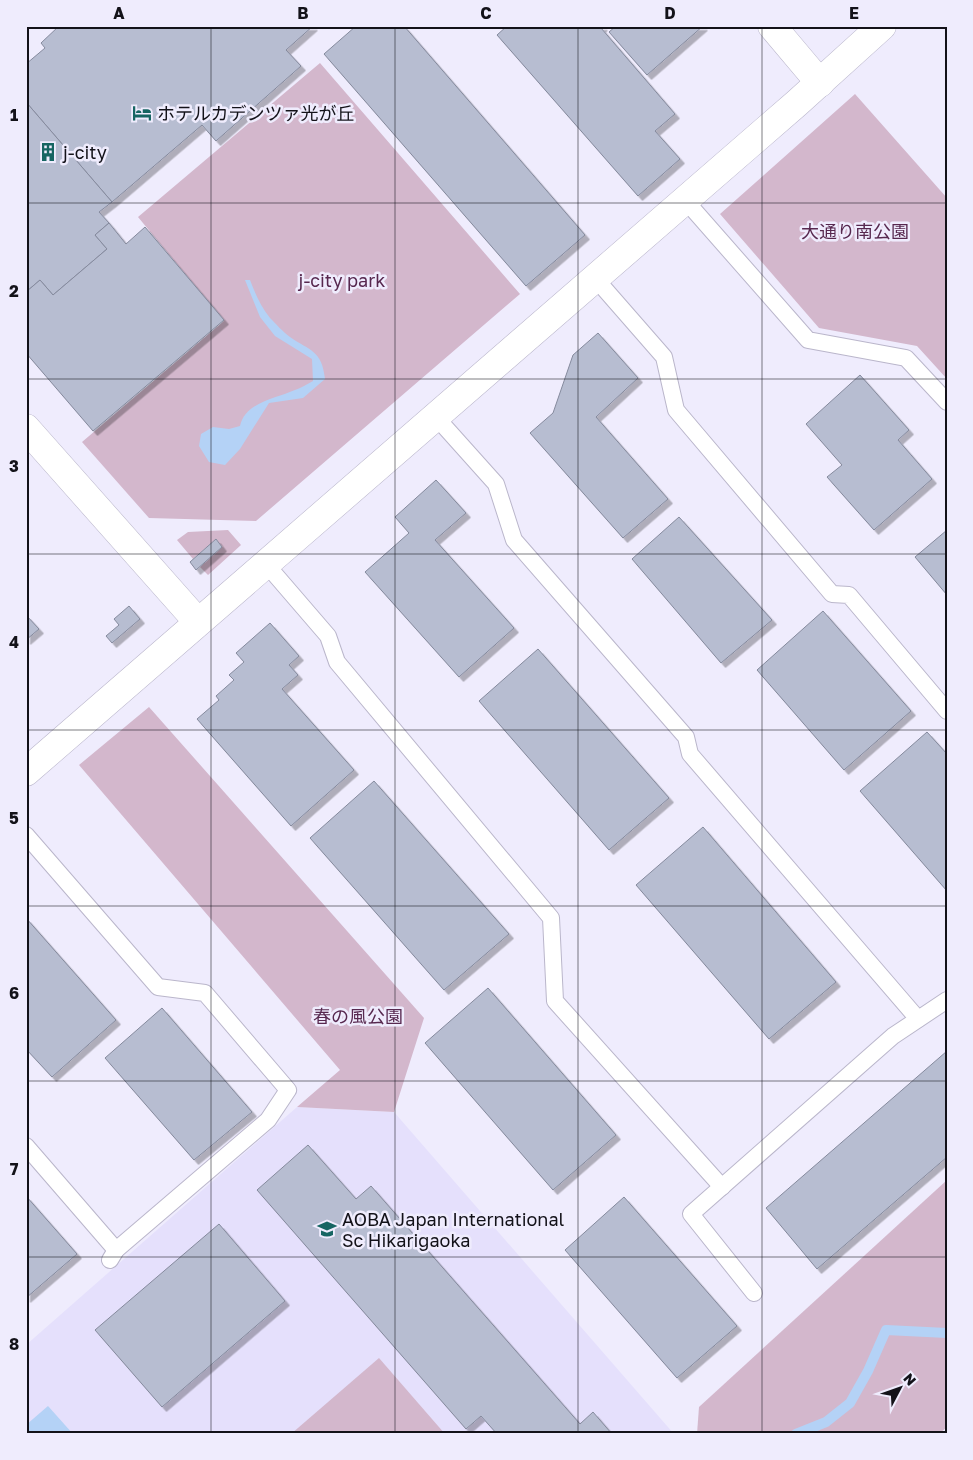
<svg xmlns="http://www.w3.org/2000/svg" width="973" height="1460" font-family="'Golos Text','Noto Sans JP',sans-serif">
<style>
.built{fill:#e5e0fc}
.green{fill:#d3b7cc}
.water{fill:#b4d2f6}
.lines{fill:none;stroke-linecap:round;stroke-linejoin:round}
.stream{stroke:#b4d2f6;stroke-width:10}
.building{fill:#b7bdd1;stroke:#858a9d;filter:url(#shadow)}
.lane-casing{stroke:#bab6cb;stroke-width:18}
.secondary-casing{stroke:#bab6cb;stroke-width:29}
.lane{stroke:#fff;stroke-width:16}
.secondary{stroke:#fff;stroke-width:28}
.grid{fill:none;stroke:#131219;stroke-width:1;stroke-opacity:0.55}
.labels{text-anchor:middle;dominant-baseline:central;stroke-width:5;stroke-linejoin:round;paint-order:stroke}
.poi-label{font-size:18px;fill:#131219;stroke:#efecfd;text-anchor:start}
.park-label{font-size:18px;fill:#57284f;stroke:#efecfd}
.neatline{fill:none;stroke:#131219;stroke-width:2}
.grid-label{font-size:16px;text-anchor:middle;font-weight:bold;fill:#131219}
</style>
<defs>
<filter id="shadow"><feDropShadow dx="4.5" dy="4.5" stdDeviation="0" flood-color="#0004"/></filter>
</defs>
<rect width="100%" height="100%" fill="#efecfd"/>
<polygon class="built" points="297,1107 394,1112 674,1434 26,1434 26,1345"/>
<g class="green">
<polygon points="320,63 520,294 256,521 149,518 82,442 224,321 138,217"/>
<polygon points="855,94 947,198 947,379 917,346 819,328 720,214"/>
<polygon points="228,530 241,545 208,575 200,567 222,547 216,539 193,559 177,540 188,532"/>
<polygon points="149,707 424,1018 394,1112 297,1107 340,1070 79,765"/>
<polygon points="947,1180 947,1427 939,1434 697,1434 699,1407"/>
<polygon points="379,1358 445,1434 291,1434"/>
</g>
<g class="water">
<path d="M 245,280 L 250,280 C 255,293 261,307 270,318 C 276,324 283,332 290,337 C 310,351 322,350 325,379 L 303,398 L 269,403 L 240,449 L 225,465 L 209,462 L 199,446 L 201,434 L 213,427 L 229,429 L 240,426 C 245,402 277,398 295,390 C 301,388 307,384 313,381 L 312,359 L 275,336 L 260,317 Z"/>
<polygon points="48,1406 73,1434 26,1434 26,1425"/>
</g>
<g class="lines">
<polyline class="stream" points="796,1434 826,1422 850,1403 868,1371 886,1330 947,1333"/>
</g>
<g class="building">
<polygon points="59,26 313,26 286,50 301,66 216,141 202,125 112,202 26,102 26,64 45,48 41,43"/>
<polygon points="356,26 404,26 585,235 526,286 324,54"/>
<polygon points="507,26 603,26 601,28 675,114 655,131 680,159 638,196 497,35"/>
<polygon points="616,26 703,26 647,75 609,32"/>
<polygon points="26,102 112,202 99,212 109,223 95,235 107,249 53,295 40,280 26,292"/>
<polygon points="109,223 126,244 145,227 224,320 93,431 26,353 26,292 40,280 53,295 107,249 95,235"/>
<polygon points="598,333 638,378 596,417 668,499 623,538 530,433 553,413 573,355"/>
<polygon points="860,375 909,430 898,440 932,479 874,530 827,477 842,465 806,424"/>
<polygon points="436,480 466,513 435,540 514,628 459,677 365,572 409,533 395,517"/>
<polygon points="679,517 772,620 721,663 632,559"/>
<polygon points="947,530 947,595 915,557"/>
<polygon points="216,539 222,547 196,570 190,562"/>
<polygon points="129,606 140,619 112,643 106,636 119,625 114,619"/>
<polygon points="823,611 911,711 844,770 757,670"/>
<polygon points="26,615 39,629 26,640"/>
<polygon points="270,623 299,656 289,665 298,675 282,689 354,770 291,826 197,719 219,700 216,696 234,680 229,675 244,662 236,653"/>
<polygon points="538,649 669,798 609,850 479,701"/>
<polygon points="927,732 947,754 947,891 860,791"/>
<polygon points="374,781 509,934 444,990 310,838"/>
<polygon points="703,827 836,982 769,1039 636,885"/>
<polygon points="26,918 116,1020 52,1077 26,1049"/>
<polygon points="488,988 616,1135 553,1190 425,1043"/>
<polygon points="162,1008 252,1112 194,1160 105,1058"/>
<polygon points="947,1051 947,1157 817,1269 766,1208"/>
<polygon points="308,1145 356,1199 371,1186 580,1424 593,1412 612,1434 497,1434 481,1416 466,1429 257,1190"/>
<polygon points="26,1196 77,1254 26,1298"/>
<polygon points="624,1197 737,1326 677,1378 565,1250"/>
<polygon points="219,1224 285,1301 162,1407 95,1330"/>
</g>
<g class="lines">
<g class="lane-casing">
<g id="lane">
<polyline points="685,200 808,340 906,358 947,402"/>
<polyline points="595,278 664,357 676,410 832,594 849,595 947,711"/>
<polyline points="436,417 496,484 514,540 686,737 690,754 918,1019"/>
<polyline points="266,564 328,636 337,662 551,918 555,1001 722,1187"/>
<polyline points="26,835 158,987 205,993 288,1090 268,1120 116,1250 110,1260"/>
<polyline points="26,1146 116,1250"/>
<polyline points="754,1293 691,1214 893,1036 947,1000"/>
</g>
</g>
<g class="secondary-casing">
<g id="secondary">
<polyline points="772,26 820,83"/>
<polyline points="26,428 198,622"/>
<polyline points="26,772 797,103 882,26"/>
</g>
</g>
<use href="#lane" class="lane"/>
<use href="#secondary" class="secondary"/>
</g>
<path class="grid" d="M 211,26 L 211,1434M 395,26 L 395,1434M 578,26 L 578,1434M 762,26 L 762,1434M 26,203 L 947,203M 26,379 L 947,379M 26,554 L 947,554M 26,730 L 947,730M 26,906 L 947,906M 26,1081 L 947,1081M 26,1257 L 947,1257"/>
<defs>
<g id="hotel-bare" transform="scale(1.5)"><path d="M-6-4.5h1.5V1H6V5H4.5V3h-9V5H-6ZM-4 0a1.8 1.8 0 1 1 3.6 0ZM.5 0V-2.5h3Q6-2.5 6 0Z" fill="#166562" stroke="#efecfd" stroke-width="2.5" paint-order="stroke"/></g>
<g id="building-bare" transform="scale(1.5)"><path d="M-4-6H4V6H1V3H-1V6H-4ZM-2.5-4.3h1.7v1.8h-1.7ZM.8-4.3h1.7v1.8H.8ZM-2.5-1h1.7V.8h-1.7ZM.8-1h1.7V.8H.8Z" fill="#166562" stroke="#efecfd" stroke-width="2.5" paint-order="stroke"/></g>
<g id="school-bare" transform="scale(1.5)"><path d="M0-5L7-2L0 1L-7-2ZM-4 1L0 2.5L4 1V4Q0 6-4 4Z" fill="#166562" stroke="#efecfd" stroke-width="2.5" paint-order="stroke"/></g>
</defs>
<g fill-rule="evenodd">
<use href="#hotel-bare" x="142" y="113"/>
<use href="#building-bare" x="48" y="152"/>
<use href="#school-bare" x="327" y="1229"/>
</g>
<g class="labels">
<g class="poi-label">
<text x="157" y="113">ホテルカデンツァ光が丘</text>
<text x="63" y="152">j-city</text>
<text x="342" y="1219">AOBA Japan International<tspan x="342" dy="21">Sc Hikarigaoka</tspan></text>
</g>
<g class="park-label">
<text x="855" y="231">大通り南公園</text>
<text x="342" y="280">j-city park</text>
<text x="358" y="1016">春の風公園</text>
</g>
</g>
<rect width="973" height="1460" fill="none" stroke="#efecfd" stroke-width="55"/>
<g transform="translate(900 1388) rotate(49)" stroke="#efecfd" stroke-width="4" paint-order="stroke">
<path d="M0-4L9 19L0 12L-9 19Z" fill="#131219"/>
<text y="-8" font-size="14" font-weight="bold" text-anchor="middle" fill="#131219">N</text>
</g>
<rect x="28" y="28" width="918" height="1404" class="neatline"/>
<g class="grid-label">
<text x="119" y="19">A</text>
<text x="303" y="19">B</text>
<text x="486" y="19">C</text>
<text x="670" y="19">D</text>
<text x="854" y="19">E</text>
<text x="14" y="121">1</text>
<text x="14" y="297">2</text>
<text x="14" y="472">3</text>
<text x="14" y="648">4</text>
<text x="14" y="824">5</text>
<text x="14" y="999">6</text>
<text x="14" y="1175">7</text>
<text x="14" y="1350">8</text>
</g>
</svg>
